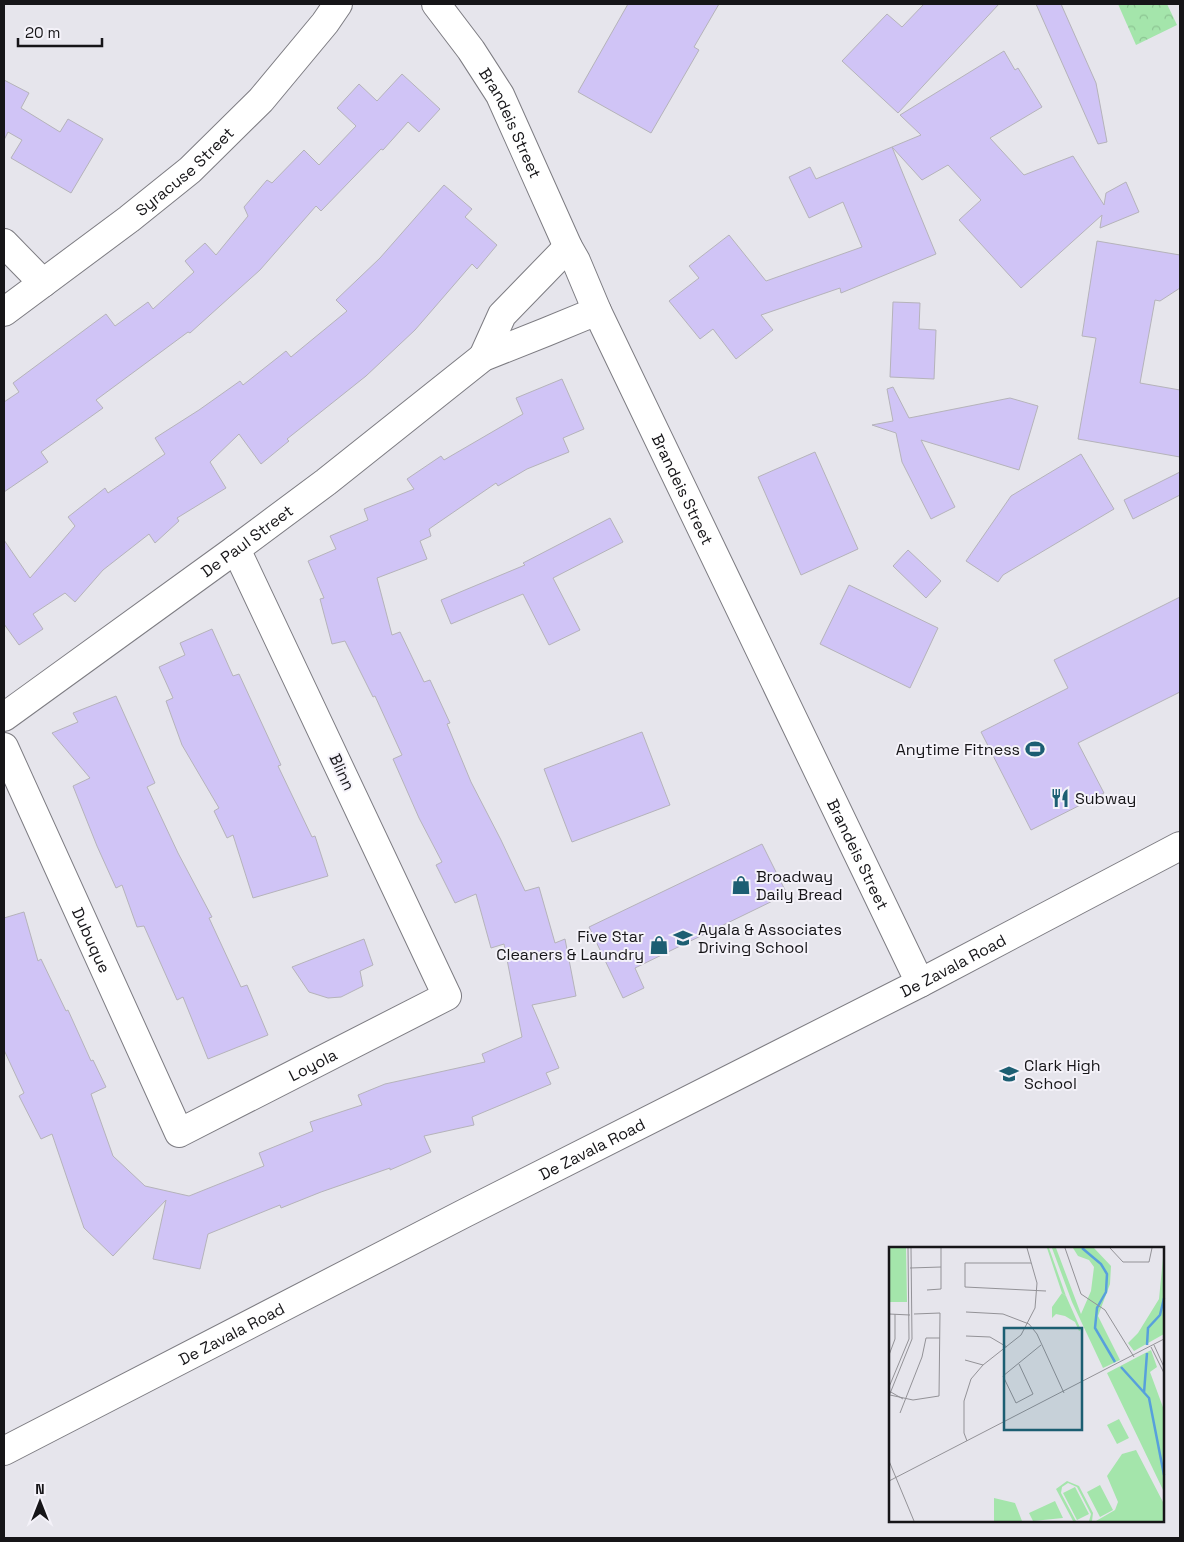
<svg xmlns="http://www.w3.org/2000/svg" width="1184" height="1542" font-family="'Space Grotesk',sans-serif">
<style>
.forest{fill:url(#forest-crowns)}
.building{fill:#d0c4f6;stroke:#b5b3ba}
.lines{fill:none;stroke-linecap:round;stroke-linejoin:round}
.minor-casing{stroke:#7d7c82;stroke-width:30}
.major-casing{stroke:#7d7c82;stroke-width:30}
.minor{stroke:#fff;stroke-width:28}
.major{stroke:#fff;stroke-width:28}
.labels{text-anchor:middle;dominant-baseline:central;stroke-width:4;stroke-linejoin:round;paint-order:stroke}
.street-label{font-size:16px;fill:#161518;stroke:#f4f2f9}
.poi-label{font-size:16px;fill:#161518;stroke:#f4f2f9;text-anchor:start}
.inset-river{fill:none;stroke:#57a0dc;stroke-width:2.5}
.inset-road{fill:none;stroke:#939297;stroke-width:1}
.view{fill:#1c5e72;fill-opacity:0.15;stroke:#1c5e72;stroke-width:2.5}
.inset-edge{fill:none;stroke:#161518;stroke-width:2.5}
</style>
<defs>
<pattern id="forest-crowns" width="20" height="18" patternUnits="userSpaceOnUse" patternTransform="scale(1.25)"><rect width="20" height="18" fill="#a4e5ab"/><path d="M2 6a3 3 0 1 1 6 0M12 15a3 3 0 1 1 6 0" fill="none" stroke="#8cc492"/></pattern>
</defs>
<rect width="100%" height="100%" fill="#e6e5ec"/>
<polygon class="forest" points="1118,4 1167,4 1177,25 1136,45"/>
<g class="building">
<polygon points="628,4 719,4 694,47 699,50 651,133 578,92"/>
<polygon points="924,4 999,4 898,113 842,61 887,14 902,27"/>
<polygon points="1036,4 1061,4 1096,83 1107,142 1098,144"/>
<polygon points="1004,51 1015,70 1018,68 1042,107 990,138 1024,175 1073,156 1104,205 1106,193 1126,182 1139,212 1100,228 1102,215 1021,288 959,220 981,200 948,165 922,180 892,147 921,135 900,115"/>
<polygon points="402,74 440,109 419,132 408,122 383,150 381,149 321,211 316,206 260,270 190,333 188,332 96,400 103,408 41,452 48,462 4,492 4,402 19,392 13,383 106,314 115,326 148,302 153,309 194,272 185,261 205,243 216,255 248,216 244,207 267,180 272,183 304,150 319,165 356,126 337,108 359,84 377,101"/>
<polygon points="4,80 29,93 21,108 60,132 68,119 103,139 71,193 11,158 22,140 8,132 4,140"/>
<polygon points="892,147 936,254 841,293 840,288 761,315 773,330 736,359 713,329 700,339 669,301 699,278 689,266 729,235 766,281 862,247 843,202 809,218 789,177 810,167 816,179"/>
<polygon points="444,185 472,209 465,217 497,245 477,269 472,264 415,330 366,376 287,439 289,441 261,464 239,434 210,462 226,488 177,518 179,521 155,543 149,534 103,570 75,602 65,593 33,614 43,629 19,645 4,624 4,540 30,578 75,526 68,517 105,488 108,493 165,454 155,438 199,410 240,381 243,385 286,351 291,357 347,311 336,300 380,258"/>
<polygon points="1097,241 1180,255 1180,288 1160,301 1155,300 1140,383 1180,390 1180,457 1078,439 1096,338 1082,336"/>
<polygon points="893,302 920,303 919,329 936,330 934,379 890,377"/>
<polygon points="562,379 584,429 563,438 569,452 527,469 498,486 496,483 429,529 431,536 420,541 427,559 377,578 392,635 400,632 424,682 430,680 450,723 447,724 471,782 501,840 525,891 539,887 555,943 565,939 576,996 532,1005 559,1068 546,1073 551,1084 472,1117 474,1125 424,1136 431,1152 390,1170 390,1168 321,1192 281,1208 280,1205 208,1234 200,1269 153,1259 166,1200 113,1256 84,1228 52,1134 41,1139 19,1096 24,1093 4,1050 4,918 24,912 38,961 41,959 66,1011 68,1010 91,1061 93,1060 106,1087 91,1094 113,1156 145,1186 189,1196 264,1166 259,1153 313,1131 310,1122 362,1105 358,1095 385,1084 485,1062 482,1054 522,1037 504,944 491,948 476,894 455,903 436,865 442,862 419,818 393,759 402,755 375,696 373,697 345,641 332,644 320,599 324,598 308,561 336,549 330,536 368,520 364,509 414,489 407,479 441,456 444,460 523,414 516,398"/>
<polygon points="893,387 909,418 1010,398 1038,406 1019,470 921,440 955,507 931,519 902,462 896,433 872,425 893,421 887,389"/>
<polygon points="815,452 858,549 801,575 758,477"/>
<polygon points="1081,454 1114,509 1003,575 998,582 966,561 1011,496"/>
<polygon points="1180,472 1180,495 1133,519 1124,500"/>
<polygon points="610,518 623,542 553,578 580,630 549,645 523,594 451,624 441,600 525,565 523,563"/>
<polygon points="908,550 941,581 926,598 893,566"/>
<polygon points="849,585 938,628 910,688 820,644"/>
<polygon points="1180,597 1180,692 1078,743 1104,793 1031,830 981,732 1068,688 1054,660"/>
<polygon points="212,629 233,676 239,674 281,765 278,766 312,837 315,836 328,876 253,898 233,835 227,838 214,811 219,808 182,745 166,701 173,698 159,667 185,655 180,643"/>
<polygon points="116,696 155,783 147,787 178,853 212,917 209,918 241,987 247,985 268,1035 208,1059 183,997 177,1000 144,926 137,927 122,885 116,888 97,846 73,786 90,778 52,733 78,722 73,713"/>
<polygon points="642,732 670,805 572,842 544,769"/>
<polygon points="762,844 787,894 635,968 644,988 623,998 589,927"/>
<polygon points="364,939 373,965 360,971 363,986 341,997 328,998 309,992 292,967"/>
</g>
<g class="lines">
<g class="minor-casing">
<g id="minor">
<path id="s1" d="M 436,4 L 471,50 L 500,95 L 568,247 L 576,261 L 597,311 L 920,983"/>
<polyline points="4,243 43,283"/>
<path id="s2" d="M 4,312 L 129,219 L 190,170 L 261,100 L 325,23 L 338,4"/>
<polyline points="483,357 502,315 568,247"/>
<path id="s3" d="M 4,717 L 236,549 L 326,482 L 483,357 L 546,332 L 597,311"/>
<path id="s4" d="M 4,747 L 179,1133 L 447,996 L 236,549"/>
</g>
</g>
<g class="major-casing">
<g id="major">
<path id="s5" d="M 4,1451 L 465,1213 L 920,983 L 1180,846"/>
</g>
</g>
<use href="#minor" class="minor"/>
<use href="#major" class="major"/>
</g>
<defs>
<g id="stadium-bare" transform="scale(1.5)"><path d="M0-5a6.5 5 0 1 0 0 10a6.5 5 0 1 0 0-10ZM-3.5-1.8h7v3.6h-7Z" fill="#1c5e72" stroke="#f4f2f9" stroke-width="2.5" paint-order="stroke"/></g>
<g id="restaurant-bare" transform="scale(1.5)"><path d="M-5-6h1v4h1v-4h1v4h1v-4h1v5L-1.5 .5V6h-2V.5L-5-1ZM5-6V6H3V1.5H1.5Q1.5-4 5-6Z" fill="#1c5e72" stroke="#f4f2f9" stroke-width="2.5" paint-order="stroke"/></g>
<g id="shop-bare" transform="scale(1.5)"><path d="M-5-2.5h2.3a2.7 3.5 0 0 1 5.4 0H5L5.5 6h-11ZM-1.5-2.5h3a1.5 2.3 0 0 0-3 0Z" fill="#1c5e72" stroke="#f4f2f9" stroke-width="2.5" paint-order="stroke"/></g>
<g id="school-bare" transform="scale(1.5)"><path d="M0-5L7-2L0 1L-7-2ZM-4 1L0 2.5L4 1V4Q0 6-4 4Z" fill="#1c5e72" stroke="#f4f2f9" stroke-width="2.5" paint-order="stroke"/></g>
</defs>
<g fill-rule="evenodd">
<use href="#stadium-bare" x="1035" y="749"/>
<use href="#restaurant-bare" x="1060" y="798"/>
<use href="#shop-bare" x="741" y="885"/>
<use href="#school-bare" x="683" y="938"/>
<use href="#shop-bare" x="659" y="945"/>
<use href="#school-bare" x="1009" y="1074"/>
</g>
<g class="labels">
<g class="street-label">
<text stroke="none"><textPath href="#s1" startOffset="141">Brandeis Street</textPath></text>
<text stroke="none"><textPath href="#s2" startOffset="229">Syracuse Street</textPath></text>
<text stroke="none"><textPath href="#s1" startOffset="546">Brandeis Street</textPath></text>
<text stroke="none"><textPath href="#s3" startOffset="300">De Paul Street</textPath></text>
<text transform="translate(342 772) rotate(65)">Blinn</text>
<text stroke="none"><textPath href="#s1" startOffset="951">Brandeis Street</textPath></text>
<text stroke="none"><textPath href="#s4" startOffset="212">Dubuque</textPath></text>
<text stroke="none"><textPath href="#s5" startOffset="1066">De Zavala Road</textPath></text>
<text stroke="none"><textPath href="#s4" startOffset="574">Loyola</textPath></text>
<text stroke="none"><textPath href="#s5" startOffset="661">De Zavala Road</textPath></text>
<text stroke="none"><textPath href="#s5" startOffset="256">De Zavala Road</textPath></text>
</g>
<g class="poi-label">
<text x="1020" y="749" text-anchor="end">Anytime Fitness</text>
<text x="1075" y="798">Subway</text>
<text x="756" y="876">Broadway<tspan x="756" dy="18">Daily Bread</tspan></text>
<text x="698" y="929">Ayala &amp; Associates<tspan x="698" dy="18">Driving School</tspan></text>
<text x="644" y="936" text-anchor="end">Five Star<tspan x="644" dy="18">Cleaners &amp; Laundry</tspan></text>
<text x="1024" y="1065">Clark High<tspan x="1024" dy="18">School</tspan></text>
</g>
</g>
<g transform="translate(889 1247)">
<rect width="275" height="275" fill="#e6e5ec"/>
<path d="M 0,1 L 17,1 L 18,55 L 0,55 ZM 158,1 L 160,1 L 177,49 L 173,46 ZM 262,103 L 268,120 L 261,125 L 275,163 L 275,245 L 218,126 Z" fill="#a4e5ab"/>
<path d="M 163,1 L 167,1 L 192,67 L 202,44 L 205,20 L 200,13 L 189,9 L 184,1 L 205,1 L 222,19 L 221,37 L 209,69 L 231,113 L 214,121 L 183,55 ZM 275,1 L 275,87 L 245,104 L 239,96 L 249,86 L 270,52 ZM 173,46 L 177,49 L 192,83 L 190,84 L 186,75 L 176,69 L 167,67 L 163,71 L 163,60 ZM 247,203 L 275,257 L 275,274 L 207,274 L 226,263 L 229,255 L 218,229 L 233,207 Z" fill="#a4e5ab"/>
<path d="M 230,172 L 240,191 L 228,197 L 218,178 ZM 178,234 L 190,239 L 204,266 L 203,274 L 200,274 L 202,267 L 188,240 L 179,236 L 173,240 L 172,246 L 187,274 L 184,274 L 167,242 ZM 211,238 L 224,263 L 211,270 L 198,245 ZM 186,240 L 200,267 L 188,273 L 174,246 ZM 105,251 L 126,256 L 133,274 L 105,274 ZM 166,254 L 174,271 L 144,274 L 140,266 Z" fill="#a4e5ab"/>
<path class="inset-river" d="M 193,1 L 212,17 L 218,27 L 217,45 L 208,61 L 206,81 L 226,115M 258,98 L 259,81 L 271,68 L 275,51M 232,120 L 260,151 L 275,228M 255,146 L 258,106"/>
<path class="inset-road" d="M 176,1 L 192,47 L 216,63 L 245,110M 221,1 L 234,15 L 260,15 L 263,1M 142,16 L 76,16 L 76,40 L 157,44M 21,21 L 52,20M 38,43 L 52,42 L 52,1M 77,65 L 114,67 L 140,77 L 148,87 L 175,146M 0,67 L 21,68M 77,89 L 101,90 L 118,100M 265,98 L 275,120M 262,100 L 275,126M 0,108 L 6,92 L 6,67M 76,113 L 94,118M 130,117 L 144,147 L 127,156 L 114,129 L 152,98M 0,140 L 20,92 L 19,1M 0,144 L 14,152M 1,148 L 24,153 L 50,149 L 51,66 L 25,67M 0,149 L 23,92 L 22,1M 11,166 L 33,110 L 37,91 L 51,91M 78,194 L 75,186 L 75,154 L 82,132 L 94,118 L 132,88 L 146,61 L 148,36 L 138,1M 0,214 L 25,274M 0,234 L 275,92"/>
<path class="view" d="M 115,81 L 193,81 L 193,183 L 115,183 Z"/>
<rect width="275" height="275" class="inset-edge"/>
</g>
<rect width="1184" height="1542" fill="none" stroke="#161518" stroke-width="10"/>
<g transform="translate(40 1502)" stroke="#f4f2f9" stroke-width="4" paint-order="stroke">
<path d="M0-4L9 19L0 12L-9 19Z" fill="#161518"/>
<text y="-8" font-size="14" font-weight="bold" text-anchor="middle" fill="#161518">N</text>
</g>
<path d="M18 38v8h84v-8" fill="none" stroke="#161518" stroke-width="2.5"/>
<text x="25" y="38" font-size="15" fill="#161518" stroke="#f4f2f9" stroke-width="4" paint-order="stroke">20 m</text>
</svg>
